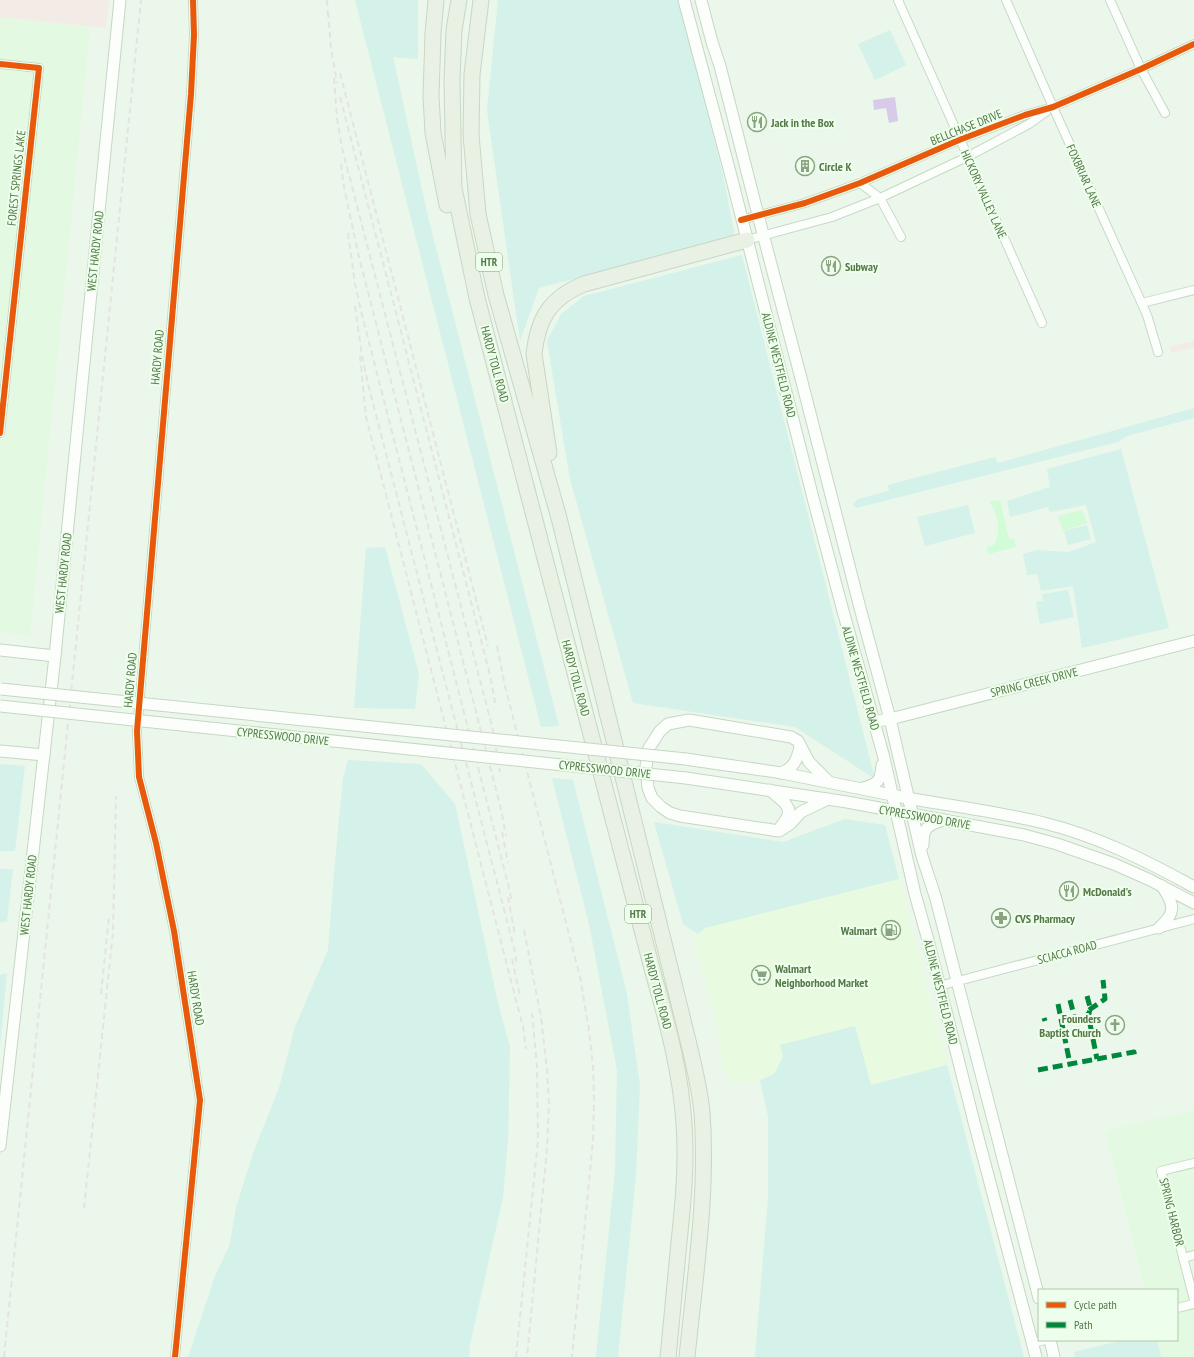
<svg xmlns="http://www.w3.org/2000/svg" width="1194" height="1357" font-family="'PT Sans Narrow',sans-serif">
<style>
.residential{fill:#e3f9e1}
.commercial{fill:#e8fbe1}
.education{fill:#f3ebe6}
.green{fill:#d4f1ea}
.sand{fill:#d2fbd7}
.water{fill:#d8cbe9}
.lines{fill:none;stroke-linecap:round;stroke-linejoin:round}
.street-casing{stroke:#c8d8c5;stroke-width:10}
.secondary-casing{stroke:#c7d6c3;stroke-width:13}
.highway-casing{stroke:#c9d6c5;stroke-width:17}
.street{stroke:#fcfefc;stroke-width:8}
.secondary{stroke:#fcfefc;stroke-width:11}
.highway{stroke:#e8f1e4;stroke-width:15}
.rail{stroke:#e5e3e2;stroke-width:2;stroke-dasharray:6 4;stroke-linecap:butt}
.secondary-bridge-casing{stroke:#c7d6c3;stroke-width:13;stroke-linecap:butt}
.secondary-bridge{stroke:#fcfefc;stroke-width:11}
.quiet{stroke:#00873e;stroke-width:5;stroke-dasharray:10 5;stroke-linecap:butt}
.cycleway-casing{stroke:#edffec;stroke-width:8}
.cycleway{stroke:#e8590c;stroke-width:6}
.labels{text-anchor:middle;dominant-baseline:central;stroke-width:4;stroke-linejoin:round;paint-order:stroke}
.shield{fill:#edffec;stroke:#83a079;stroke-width:1}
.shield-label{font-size:11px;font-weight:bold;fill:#567848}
.poi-label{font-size:12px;font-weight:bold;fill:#567848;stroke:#edffec;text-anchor:start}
.street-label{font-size:12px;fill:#567848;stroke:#edffec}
</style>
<rect width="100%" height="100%" fill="#ebf7eb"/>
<g class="residential">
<polygon points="0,17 90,27 30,635 0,632"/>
<polygon points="1194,1110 1194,1357 1161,1357 1157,1340 1177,1340 1177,1290 1145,1290 1105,1131"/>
</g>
<polygon class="commercial" points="899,879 947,1065 871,1084 780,1046 783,1057 774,1074 760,1080 735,1085 724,1071 717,1024 694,941 698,934 705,928"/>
<g class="education">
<polygon points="0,0 109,0 106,28 0,17"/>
<polygon points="1194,341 1194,347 1171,353 1169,347"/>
</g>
<g class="green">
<polygon points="355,0 418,0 418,59 393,57 428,217 559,726 541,727"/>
<polygon points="498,0 680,0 723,175 735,237 539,288 520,341 487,110"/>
<polygon points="890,30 906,65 875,80 858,44"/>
<polygon points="742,255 875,779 795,727 633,703 570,479 547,341 561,314 584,296"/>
<polygon points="1194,408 1194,418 1127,436 1118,442 856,508 853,504 858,499 889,491 888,485 995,457 998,463"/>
<polygon points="1121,449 1169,628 1082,648 1073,586 1041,591 1037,574 1027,575 1023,554 1037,550 1069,552 1096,542 1086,505 1050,512 1048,507 1010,517 1007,501 1050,487 1047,469"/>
<polygon points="968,505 975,533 925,546 917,517"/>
<polygon points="1087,525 1091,539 1068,545 1064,531"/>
<polygon points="385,547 419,674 415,709 354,708 366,548"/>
<polygon points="1068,590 1074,617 1040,624 1036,602 1043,601 1042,594"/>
<polygon points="348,760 421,764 455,804 498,1003 510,1047 508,1141 503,1197 470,1345 469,1357 188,1357 215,1276 230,1244 236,1207 255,1148 279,1088 295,1027 328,950 335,861 343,778"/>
<polygon points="0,764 25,766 15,851 0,851"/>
<polygon points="552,778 573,780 627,994 640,1085 636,1175 618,1357 596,1357 615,1171 617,1070 589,924"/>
<polygon points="845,819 885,825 899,879 705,928 698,934 683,924 654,822 783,842"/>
<polygon points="0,869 13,869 7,921 0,923"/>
<polygon points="7,973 0,1048 0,975"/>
<polygon points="855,1026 871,1085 947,1065 1024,1357 755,1357 768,1198 768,1116 760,1080 774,1074 783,1057 780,1045"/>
<polygon points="1124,1340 1157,1340 1161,1357 1075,1357 1074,1352"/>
</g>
<g class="sand">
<path d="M 1000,500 L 1009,539 L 1014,539 L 1016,547 L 989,554 L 986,547 L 994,545 C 1002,533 998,512 989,502 Z"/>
<polygon points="1082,510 1087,523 1063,531 1058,516"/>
</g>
<polygon class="water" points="895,97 898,121 889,123 886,108 874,110 873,100"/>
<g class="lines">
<g class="street-casing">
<g id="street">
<polyline points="898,0 1042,323"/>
<polyline points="1006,0 1053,107 1147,315 1158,352"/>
<polyline points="1110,0 1141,69 1165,113"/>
<polyline points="0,64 39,68 0,433"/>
<polyline points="860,183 880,198 901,237"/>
<polyline points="741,220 805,203 860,183 959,140 1025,115 1053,107 1141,69 1194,44"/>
<polyline points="747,240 832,217 880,198 967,157 1029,124 1046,112"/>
<polyline points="1142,303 1194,290"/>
<polyline points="939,986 1194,919"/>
<polyline points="1194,1163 1161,1171 1194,1300"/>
<polyline points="1183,1258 1194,1255"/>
<polyline points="1177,1308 1194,1304"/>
<polyline points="1033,1343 1045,1340"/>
<polyline points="175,1357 200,1100 174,931 156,843 139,777 137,731 191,94 194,35 193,0"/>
</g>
</g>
<g class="secondary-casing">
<g id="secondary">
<polyline points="684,0 731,176 813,498 843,611 883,754 915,894 928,940 974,1122 1036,1357"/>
<polyline points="701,0 712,42 720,66 758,215 802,382 860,608 890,719 922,856 936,899 957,981 1039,1298"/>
<polyline points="0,650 55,656"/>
<polyline points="874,722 898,717 1194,641"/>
<polyline points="0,751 44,755"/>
<path d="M 686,759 C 718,764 750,768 782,773 C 824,781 865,790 907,798 C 953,806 999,812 1044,823 C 1097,836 1147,861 1194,887"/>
<path d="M 781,773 C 794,768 797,760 800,747"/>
<polyline points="686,778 847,802 1024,835 1057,844 1114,864 1150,880 1194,903"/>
<path d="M 863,788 C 878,784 881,781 882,765"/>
<polyline points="770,790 785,803 789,810 787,818 780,828"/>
<polyline points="828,799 801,812 790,824 779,831 680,816 670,813 661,807 652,798 648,788 646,766 649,748 660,731 668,724 689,720 791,737 798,741 809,762 829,782"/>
<path d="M 923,845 C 923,828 927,825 943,820"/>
<path d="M 1159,928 C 1176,913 1175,905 1162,886"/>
<polyline points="0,1146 55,656 120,0"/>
<polyline points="1050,1340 1054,1357"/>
</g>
</g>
<g class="highway-casing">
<g id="highway">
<polyline points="436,0 433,34 431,96 433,133 447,205"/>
<path d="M 459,0 L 454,30 L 452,81 L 454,188 L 477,298 L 654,976 C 668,1025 681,1074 684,1124 C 687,1163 683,1204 679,1242 C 675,1281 672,1319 668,1357"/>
<path d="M 481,0 L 472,74 L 471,135 L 478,214 L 496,295 L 559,518 L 683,1020 C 690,1050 699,1081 702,1112 C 708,1194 695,1276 687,1357"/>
<path d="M 549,453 L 534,354 C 538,318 550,298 584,284 L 747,240"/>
</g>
</g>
<use href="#street" class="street"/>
<use href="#secondary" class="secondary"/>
<use href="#highway" class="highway"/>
<g class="rail">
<polyline points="327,0 328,16"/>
<polyline points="328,12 331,48 337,83"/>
<polyline points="340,73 488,646"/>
<polyline points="334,78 337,118 342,148 493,730 500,772"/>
<polyline points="340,97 490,675 495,703"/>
<polyline points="341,164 344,187 358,253 501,809 506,836"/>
<polyline points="348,233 355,284 361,311 508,884 512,902"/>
<polyline points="355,306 362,356 368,384 514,948 517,964"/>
<polyline points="360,356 366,417 518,1008 523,1026 526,1049"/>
<polyline points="497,646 505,686 580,977 589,1030 593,1066 594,1100 593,1141 572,1357"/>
<polyline points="502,832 508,863"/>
<polyline points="508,897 515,935"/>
<polyline points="524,930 541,1017 547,1070 549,1104 547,1148 527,1357"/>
<polyline points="512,959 520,996"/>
<polyline points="101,994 109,916"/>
<polyline points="84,1208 113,932 116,796"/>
<polyline points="4,1357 141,0"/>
<polyline points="516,1357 538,1140 537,1066 532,1013"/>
</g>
<g class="secondary-bridge-casing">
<g id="secondary-bridge">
<polyline points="1,689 686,759"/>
<polyline points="0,706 686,778"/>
</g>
</g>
<use href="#secondary-bridge" class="secondary-bridge"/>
<g class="quiet">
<polyline points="1087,996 1090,1007 1089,1014 1088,1014 1097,1059"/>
<polyline points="1070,1000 1074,1015"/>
<polyline points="1058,1004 1070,1064"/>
<polyline points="1089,1010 1105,999 1103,980"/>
<polyline points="1044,1018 1045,1021"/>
<polyline points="1038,1070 1134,1052 1135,1059"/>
</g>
<g class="cycleway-casing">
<g id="cycleway">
<polyline points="0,64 39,68 0,433"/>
<polyline points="741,220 805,203 860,183 959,140 1025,115 1053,107 1141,69 1194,44"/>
<polyline points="175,1357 200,1100 174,931 156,843 139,777 137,731 191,94 194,35 193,0"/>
</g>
</g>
<use href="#cycleway" class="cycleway"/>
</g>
<defs>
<g id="restaurant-ring" transform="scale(1)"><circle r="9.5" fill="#edffec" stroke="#8aa481" stroke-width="1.5"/><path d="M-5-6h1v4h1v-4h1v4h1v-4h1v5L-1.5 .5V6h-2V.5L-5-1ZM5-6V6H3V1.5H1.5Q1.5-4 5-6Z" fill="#8aa481"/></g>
<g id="building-ring" transform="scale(1)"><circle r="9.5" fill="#edffec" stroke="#8aa481" stroke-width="1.5"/><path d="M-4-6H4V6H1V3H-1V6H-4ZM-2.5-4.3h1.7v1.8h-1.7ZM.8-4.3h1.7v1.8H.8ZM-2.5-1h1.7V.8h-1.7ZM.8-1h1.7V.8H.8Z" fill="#8aa481"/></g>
<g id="pharmacy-ring" transform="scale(1)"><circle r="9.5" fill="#edffec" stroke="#8aa481" stroke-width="1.5"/><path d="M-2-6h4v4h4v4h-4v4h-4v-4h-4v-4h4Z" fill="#8aa481"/></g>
<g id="fuel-ring" transform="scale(1)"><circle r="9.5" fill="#edffec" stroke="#8aa481" stroke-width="1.5"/><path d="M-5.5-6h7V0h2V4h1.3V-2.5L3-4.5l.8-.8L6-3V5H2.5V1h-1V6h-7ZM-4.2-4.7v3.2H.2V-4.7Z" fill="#8aa481"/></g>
<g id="supermarket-ring" transform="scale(1)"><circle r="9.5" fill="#edffec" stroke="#8aa481" stroke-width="1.5"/><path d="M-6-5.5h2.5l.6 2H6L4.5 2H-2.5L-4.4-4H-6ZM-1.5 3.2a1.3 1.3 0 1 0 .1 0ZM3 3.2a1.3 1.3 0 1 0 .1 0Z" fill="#8aa481"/></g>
<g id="church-ring" transform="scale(1)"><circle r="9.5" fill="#edffec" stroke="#8aa481" stroke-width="1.5"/><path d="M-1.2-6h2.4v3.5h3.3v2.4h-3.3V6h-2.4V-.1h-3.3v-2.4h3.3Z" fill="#8aa481"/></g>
</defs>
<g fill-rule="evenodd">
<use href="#restaurant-ring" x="757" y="122"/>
<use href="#building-ring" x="805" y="166"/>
<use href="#restaurant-ring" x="831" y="266"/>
<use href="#restaurant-ring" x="1069" y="891"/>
<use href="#pharmacy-ring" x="1001" y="918"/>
<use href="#fuel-ring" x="891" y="930"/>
<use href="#supermarket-ring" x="761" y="975"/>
<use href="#church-ring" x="1115" y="1025"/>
</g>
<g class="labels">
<g class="shield">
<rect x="476" y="253" width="26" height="18" rx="3"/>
<rect x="625" y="905" width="26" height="18" rx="3"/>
</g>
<g class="shield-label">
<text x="489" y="262">HTR</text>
<text x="638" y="914">HTR</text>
</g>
<g class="poi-label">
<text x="771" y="122">Jack in the Box</text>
<text x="819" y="166">Circle K</text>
<text x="845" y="266">Subway</text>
<text x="1083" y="891">McDonald's</text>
<text x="1015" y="918">CVS Pharmacy</text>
<text x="877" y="930" text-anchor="end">Walmart</text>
<text x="775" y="968">Walmart<tspan x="775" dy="14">Neighborhood Market</tspan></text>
<text x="1101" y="1018" text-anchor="end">Founders<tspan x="1101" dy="14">Baptist Church</tspan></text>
</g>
<g class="street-label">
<text transform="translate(966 127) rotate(-22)">BELLCHASE DRIVE</text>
<text transform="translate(1084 176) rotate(66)">FOXBRIAR LANE</text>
<text transform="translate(16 178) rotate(-84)">FOREST SPRINGS LAKE</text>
<text transform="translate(984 194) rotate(66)">HICKORY VALLEY LANE</text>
<text transform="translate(95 251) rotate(-84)">WEST HARDY ROAD</text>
<text transform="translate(157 357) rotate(-85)">HARDY ROAD</text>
<text transform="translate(495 364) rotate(75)">HARDY TOLL ROAD</text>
<text transform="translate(779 365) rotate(76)">ALDINE WESTFIELD ROAD</text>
<text transform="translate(63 573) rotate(-84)">WEST HARDY ROAD</text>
<text transform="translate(576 678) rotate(75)">HARDY TOLL ROAD</text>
<text transform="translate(861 678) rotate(74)">ALDINE WESTFIELD ROAD</text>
<text transform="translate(130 680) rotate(-85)">HARDY ROAD</text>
<text transform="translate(1034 682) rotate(-14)">SPRING CREEK DRIVE</text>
<text transform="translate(283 736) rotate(6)">CYPRESSWOOD DRIVE</text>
<text transform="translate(605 769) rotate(6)">CYPRESSWOOD DRIVE</text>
<text transform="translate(925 817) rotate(10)">CYPRESSWOOD DRIVE</text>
<text transform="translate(28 895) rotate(-84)">WEST HARDY ROAD</text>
<text transform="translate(1067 952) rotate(-15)">SCIACCA ROAD</text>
<text transform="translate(658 991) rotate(75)">HARDY TOLL ROAD</text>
<text transform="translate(941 992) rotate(76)">ALDINE WESTFIELD ROAD</text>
<text transform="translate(196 998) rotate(81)">HARDY ROAD</text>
<text transform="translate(1172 1212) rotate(76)">SPRING HARBOR</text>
</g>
</g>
<rect x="1038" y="1289" width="140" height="52" fill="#edffec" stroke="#b1c9aa"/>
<rect x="1046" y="1302" width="20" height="6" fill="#e8590c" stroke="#b1c9aa"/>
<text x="1074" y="1309" font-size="12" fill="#567848">Cycle path</text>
<rect x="1046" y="1322" width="20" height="6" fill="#00873e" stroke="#b1c9aa"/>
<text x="1074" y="1329" font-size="12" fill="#567848">Path</text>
</svg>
